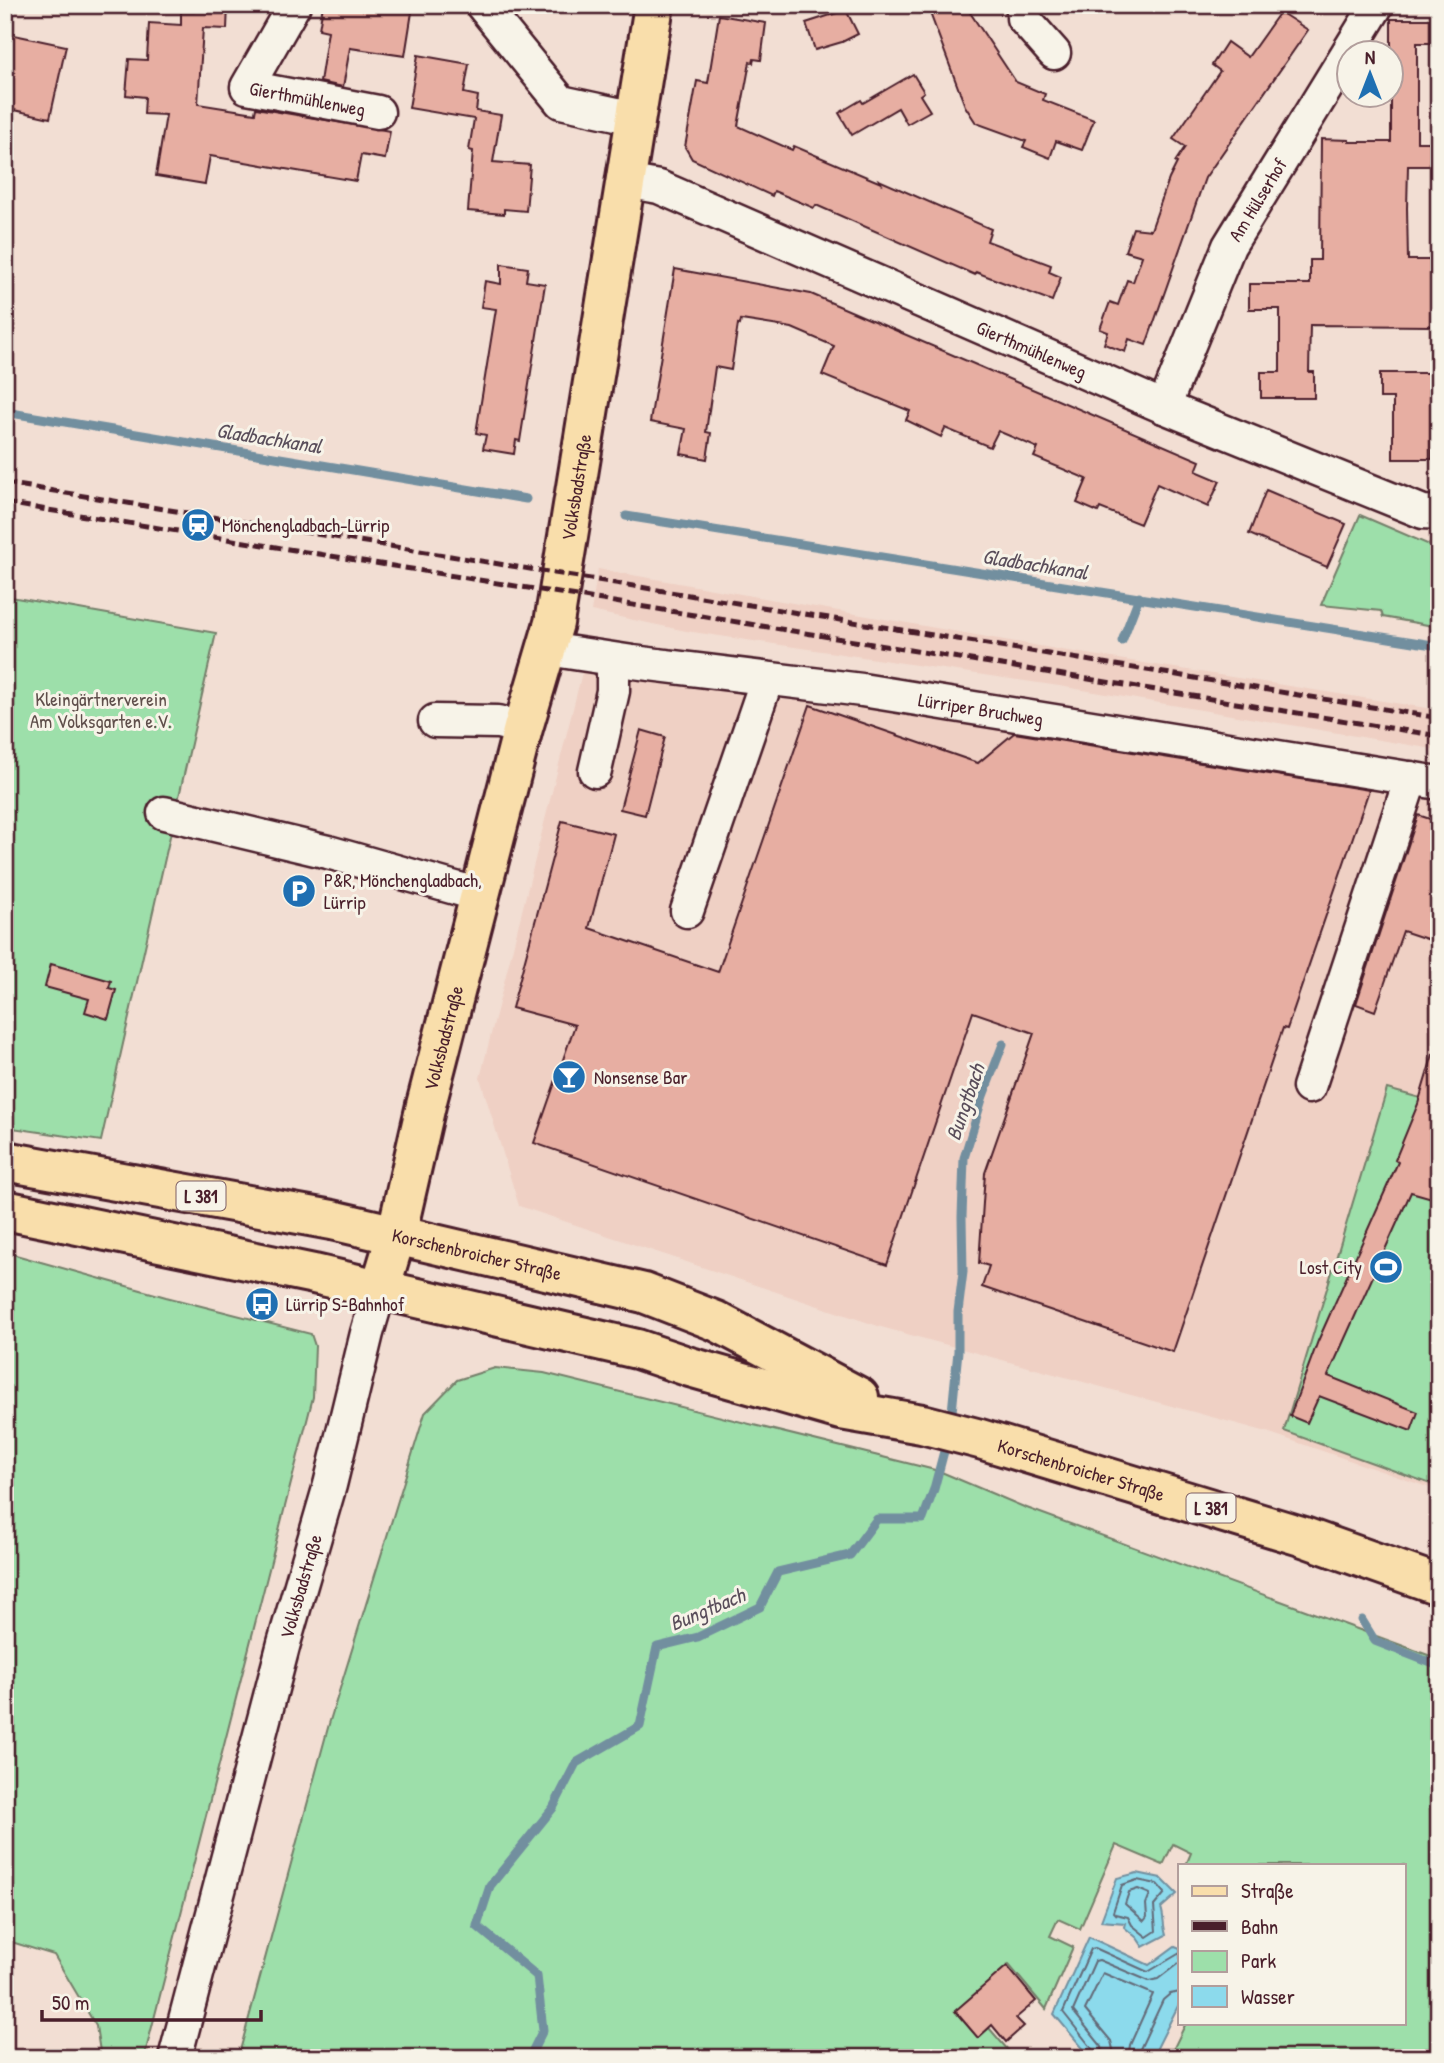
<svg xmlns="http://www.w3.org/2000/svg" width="1444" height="2063" font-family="'Patrick Hand',sans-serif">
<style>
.built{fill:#efd0c4}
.green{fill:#9ddfaa;stroke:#747f6a;stroke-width:2}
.water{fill:#8cdaec;stroke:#728f9f;stroke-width:2}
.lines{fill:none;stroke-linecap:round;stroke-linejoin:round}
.shore{stroke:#646a78;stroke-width:2}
.stream{stroke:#728f9f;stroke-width:9}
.building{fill:#e7aea2;stroke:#4a1f2b;stroke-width:2}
.minor-casing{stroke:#4a1f2b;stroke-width:37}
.major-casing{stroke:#4a1f2b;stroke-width:44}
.minor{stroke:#f7f3e8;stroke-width:32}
.major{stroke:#f9deab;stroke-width:38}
.rail{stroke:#4a1f2b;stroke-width:5;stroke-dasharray:10 5;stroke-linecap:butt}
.labels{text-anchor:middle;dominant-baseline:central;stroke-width:6;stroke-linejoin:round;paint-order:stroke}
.shield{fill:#f7f3e8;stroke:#7e5f64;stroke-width:2}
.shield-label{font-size:18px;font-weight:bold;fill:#4a1f2b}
.street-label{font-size:19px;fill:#4a1f2b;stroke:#f7f3e8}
.poi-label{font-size:19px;fill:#4a1f2b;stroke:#f7f3e8;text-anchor:start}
.park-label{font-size:19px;fill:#5f4f4b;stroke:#f7f3e8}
.water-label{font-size:21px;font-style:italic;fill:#5a4e5b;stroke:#f7f3e8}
</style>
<rect width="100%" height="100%" fill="#f2ded3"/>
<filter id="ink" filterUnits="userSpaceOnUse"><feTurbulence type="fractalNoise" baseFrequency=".0143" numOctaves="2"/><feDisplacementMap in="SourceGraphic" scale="14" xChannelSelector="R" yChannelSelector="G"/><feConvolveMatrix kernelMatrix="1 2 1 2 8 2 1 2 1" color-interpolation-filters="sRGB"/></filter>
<g filter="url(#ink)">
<g class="built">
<polygon points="598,569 1062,650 1439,710 1439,750 1059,686 686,631 591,611"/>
<polygon points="591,637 1439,770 1439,1491 1267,1432 881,1327 519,1206 480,1078"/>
</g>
<g class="green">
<polygon points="1360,515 1439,549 1435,551 1439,554 1439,627 1383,617 1381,611 1321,605"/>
<polygon points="5,596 216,633 101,1141 5,1127"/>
<polygon points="1387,1089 1439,1103 1439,1487 1284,1431"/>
<polygon points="5,1252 166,1297 311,1334 315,1346 313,1397 144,2058 101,2058 96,2026 54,1955 5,1940"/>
<polygon points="495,1368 544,1373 939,1471 1024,1507 1439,1659 1439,2058 1169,2058 1186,2023 1404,2023 1404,1865 1186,1865 1191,1853 1173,1844 1163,1865 1116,1845 1080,1929 1058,1919 1050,1936 1073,1947 1046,2009 1009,1965 955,2011 978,2037 989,2028 1015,2058 238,2058 329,1724 425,1413 457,1380"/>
</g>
<g class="water">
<path d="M 1137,1873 L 1161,1878 L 1177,1894 L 1161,1908 C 1164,1915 1163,1926 1166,1935 L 1143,1947 L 1137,1938 L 1124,1927 L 1125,1923 L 1101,1921 L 1117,1878 Z"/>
<polygon points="1089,1937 1149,1965 1175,1946 1180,1948 1180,2002 1152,2058 1091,2058 1054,2014"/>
</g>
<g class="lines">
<g class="shore">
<polygon points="1137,1880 1157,1884 1165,1893 1154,1906 1156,1931 1147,1937 1132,1925 1128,1917 1115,1914 1113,1912 1122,1885"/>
<polygon points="1138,1889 1150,1894 1146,1904 1147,1917 1144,1921 1125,1904 1129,1892"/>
<polyline points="1096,2058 1094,2051 1063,2012 1091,1949 1095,1948 1148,1972 1180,1953"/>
<polyline points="1104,2058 1102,2047 1073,2011 1095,1961 1099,1960 1149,1981 1158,1979 1180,1962"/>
<polyline points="1115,2058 1111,2041 1085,2010 1103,1973 1153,1994 1130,2045 1128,2058"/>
<polyline points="1138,2058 1140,2049 1163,2000 1170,1994 1180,1992"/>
</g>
<g class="stream">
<polyline points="5,412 526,499"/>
<polyline points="626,516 1439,646"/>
<polyline points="1122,641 1139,597"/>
<polyline points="951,1422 958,1351 958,1312 963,1272 962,1217 964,1158 983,1096 1003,1044"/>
<polyline points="1362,1620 1375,1641 1439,1666"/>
<polyline points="529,2058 543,2030 537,1976 477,1926 490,1886 553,1808 576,1763 640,1726 657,1647 698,1637 760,1607 778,1572 850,1555 877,1519 923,1519 934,1489 947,1440"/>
</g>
</g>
<g class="building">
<polygon points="195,5 228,5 227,29 203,28 198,104 255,113 256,108 390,131 385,159 361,155 356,181 210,156 205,184 156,176 166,115 144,114 145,97 126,95 129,59 147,60 149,23 181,25 181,12 194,12"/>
<polygon points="323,5 400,5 399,10 412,12 405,56 350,48 343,87 320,82 328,31 319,29"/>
<polygon points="927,5 965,5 1016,82 1045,94 1043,100 1094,120 1082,150 1056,141 1050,158 1023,147 1026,141 976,123 965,106"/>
<polygon points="846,10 858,34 842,42 815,50 806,23"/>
<polygon points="1280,12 1308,30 1205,178 1146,345 1129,339 1125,352 1104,344 1108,332 1100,329 1110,302 1118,305 1127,280 1133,282 1142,256 1125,251 1133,228 1151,230 1169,179 1177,163 1175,162 1185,147 1173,139 1220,71 1212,65 1227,42 1248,57"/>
<polygon points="719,15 766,23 761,60 754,59 753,63 750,62 738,126 792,150 794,146 881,183 879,180 991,229 987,241 1051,265 1049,272 1061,277 1052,301 976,272 975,275 816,205 814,208 774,191 772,196 692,159 685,147 697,81 708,83"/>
<polygon points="1391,19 1439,19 1439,43 1417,43 1417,142 1439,142 1439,166 1408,166 1407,208 1408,260 1439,260 1439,285 1433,285 1432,326 1310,325 1309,372 1314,372 1314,398 1261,398 1261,372 1280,372 1280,309 1249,309 1249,284 1310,284 1310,260 1320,260 1321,139 1349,140 1349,142 1391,142"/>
<polygon points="5,33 66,46 50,118 5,108"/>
<polygon points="418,55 469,64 464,93 478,96 476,111 501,115 493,162 530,165 526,211 504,209 504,214 468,211 473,151 469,150 474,119 409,108"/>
<polygon points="913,74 924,92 920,95 930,111 907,124 898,108 852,135 839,113 861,100 863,103"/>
<polygon points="501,264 528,268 526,281 545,284 520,441 516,440 514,454 483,449 486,435 476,433 496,309 481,307 485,281 501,284"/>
<polygon points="675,269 811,294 1200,461 1196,471 1220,481 1208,507 1157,484 1140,524 1100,508 1098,512 1077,503 1087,479 1034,457 1038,448 998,431 990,447 945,428 941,437 906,420 910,411 822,375 834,346 792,328 741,320 740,325 738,324 731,370 715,367 706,432 711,433 707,459 681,454 686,429 650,422"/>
<polygon points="1380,373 1432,373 1432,459 1393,459 1393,398 1380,398"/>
<polygon points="1266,490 1346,524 1327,567 1249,534"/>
<polygon points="810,705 978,763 1014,733 1369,790 1287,1029 1283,1028 1173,1352 982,1287 989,1266 979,1263 985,1173 1034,1033 973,1012 887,1265 534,1143 575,1025 512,1008 562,821 614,834 589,928 718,972"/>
<polygon points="641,730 665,737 645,815 620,809"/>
<polygon points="1418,815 1439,822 1439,943 1403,931 1375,1011 1356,1004"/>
<polygon points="51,964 111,981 109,988 116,990 108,1019 85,1012 89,999 45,987"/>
<polygon points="1433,1054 1439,1055 1439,1200 1411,1192 1328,1376 1418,1412 1411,1431 1319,1396 1307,1423 1290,1416 1318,1341 1398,1162 1395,1160 1418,1104"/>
<polygon points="1007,1966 1036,2001 1016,2018 1024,2026 1006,2042 992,2025 978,2038 955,2011"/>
</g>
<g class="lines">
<g class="minor-casing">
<g id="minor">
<path id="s1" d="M 294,5 L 247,87 L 378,112"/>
<polyline points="482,5 561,102 635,118"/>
<polyline points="1023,5 1023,18 1054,53"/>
<path id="s2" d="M 625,181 L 659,187 L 1164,407 L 1423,512 L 1439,513"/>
<path id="s3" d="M 1164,407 L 1229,246 L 1377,5"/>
<path id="s4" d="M 547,649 L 633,662 L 862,690 L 1439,783"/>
<polyline points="435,721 498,722 523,728"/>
<polyline points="595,771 613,691 613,660"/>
<polyline points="164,813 328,852 480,895"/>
<polyline points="687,911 767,679"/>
<polyline points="1309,1087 1411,778"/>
<path id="s5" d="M 175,2058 L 284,1643 L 330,1485 L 367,1333 L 380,1289"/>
</g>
</g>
<g class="major-casing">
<g id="major">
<path id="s6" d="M 5,1161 L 332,1220 L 644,1293 L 716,1321 L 859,1397"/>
<path id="s7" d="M 5,1210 L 314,1274 L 637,1349 L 690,1367 L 841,1410 L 922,1424 L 980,1439 L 1301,1536 L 1439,1585"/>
<path id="s8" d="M 380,1289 L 396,1236 L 426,1105 L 523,728 L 554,623 L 654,5"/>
</g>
</g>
<use href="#minor" class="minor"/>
<use href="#major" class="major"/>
<g class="rail">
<polyline points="5,483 1439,718"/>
<polyline points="5,503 1439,736"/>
</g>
</g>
</g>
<defs>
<g id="station-disc" transform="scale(1.75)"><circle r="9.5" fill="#1f6fb2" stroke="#f7f3e8"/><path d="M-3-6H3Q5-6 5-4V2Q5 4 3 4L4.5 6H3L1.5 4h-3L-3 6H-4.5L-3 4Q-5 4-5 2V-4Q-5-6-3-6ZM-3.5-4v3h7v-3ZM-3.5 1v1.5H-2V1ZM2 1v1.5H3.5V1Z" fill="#fff"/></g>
<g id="parking-disc" transform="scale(1.75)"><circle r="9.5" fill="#1f6fb2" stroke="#f7f3e8"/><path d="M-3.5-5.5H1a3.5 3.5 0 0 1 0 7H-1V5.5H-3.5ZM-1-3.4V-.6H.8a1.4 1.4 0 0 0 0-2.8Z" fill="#fff"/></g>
<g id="bar-disc" transform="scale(1.75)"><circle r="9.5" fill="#1f6fb2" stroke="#f7f3e8"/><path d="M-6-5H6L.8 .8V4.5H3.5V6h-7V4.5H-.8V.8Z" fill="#fff"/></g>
<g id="stadium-disc" transform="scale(1.75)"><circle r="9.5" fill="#1f6fb2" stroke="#f7f3e8"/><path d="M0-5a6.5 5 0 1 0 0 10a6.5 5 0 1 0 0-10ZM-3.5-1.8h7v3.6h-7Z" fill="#fff"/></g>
<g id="bus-disc" transform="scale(1.75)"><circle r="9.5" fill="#1f6fb2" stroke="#f7f3e8"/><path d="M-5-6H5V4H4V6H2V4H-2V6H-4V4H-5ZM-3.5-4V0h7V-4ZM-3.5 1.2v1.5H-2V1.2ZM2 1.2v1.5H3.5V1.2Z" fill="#fff"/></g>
</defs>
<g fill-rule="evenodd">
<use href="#station-disc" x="198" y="525"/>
<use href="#parking-disc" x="299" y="891"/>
<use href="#bar-disc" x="569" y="1077"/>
<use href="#stadium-disc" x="1386" y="1267"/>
<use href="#bus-disc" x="262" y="1304"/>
</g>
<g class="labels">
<g class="shield">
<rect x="176.5" y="1181.5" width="49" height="29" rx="5"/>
<rect x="1186.5" y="1493.5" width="49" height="29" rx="5"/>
</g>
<g class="shield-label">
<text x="201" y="1196">L 381</text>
<text x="1211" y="1508">L 381</text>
</g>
<g class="street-label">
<text stroke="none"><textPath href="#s1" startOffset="156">Gierthmühlenweg</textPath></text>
<text stroke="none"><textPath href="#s3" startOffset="228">Am Hülserhof</textPath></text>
<text stroke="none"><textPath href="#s2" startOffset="441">Gierthmühlenweg</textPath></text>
<text stroke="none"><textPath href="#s8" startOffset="826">Volksbadstraße</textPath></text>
<text stroke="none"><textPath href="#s4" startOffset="438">Lürriper Bruchweg</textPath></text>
<text stroke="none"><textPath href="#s8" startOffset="259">Volksbadstraße</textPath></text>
<text stroke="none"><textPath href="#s6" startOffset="481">Korschenbroicher Straße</textPath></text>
<text stroke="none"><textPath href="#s7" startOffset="1108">Korschenbroicher Straße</textPath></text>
<text stroke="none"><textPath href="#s5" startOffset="488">Volksbadstraße</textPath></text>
</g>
<g class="poi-label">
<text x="222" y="525">Mönchengladbach-Lürrip</text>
<text x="324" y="880">P&amp;R, Mönchengladbach,<tspan x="324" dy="22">Lürrip</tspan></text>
<text x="594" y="1077">Nonsense Bar</text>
<text x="1362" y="1267" text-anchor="end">Lost City</text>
<text x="286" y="1304">Lürrip S-Bahnhof</text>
</g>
<g class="park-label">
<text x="101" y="699">Kleingärtnerverein<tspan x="101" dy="22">Am Volksgarten e.V.</tspan></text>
</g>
<g class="water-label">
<text transform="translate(269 438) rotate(9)">Gladbachkanal</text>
<text transform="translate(1035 564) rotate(9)">Gladbachkanal</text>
<text transform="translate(965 1102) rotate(-71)">Bungtbach</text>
<text transform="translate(707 1609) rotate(-23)">Bungtbach</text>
</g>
</g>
<rect width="1444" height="2063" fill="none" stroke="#f7f3e8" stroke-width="28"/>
<rect x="14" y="14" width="1416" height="2035" fill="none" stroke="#4a1f2b" stroke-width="2.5" filter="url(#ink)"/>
<rect x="1178" y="1864" width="228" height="161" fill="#f7f3e8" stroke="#b29e9c" stroke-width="2"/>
<rect x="1192" y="1886" width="35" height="10" fill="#f9deab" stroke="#b29e9c" stroke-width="2"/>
<text x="1241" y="1898" font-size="21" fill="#4a1f2b">Straße</text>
<rect x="1192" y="1921" width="35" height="10" fill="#4a1f2b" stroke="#b29e9c" stroke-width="2"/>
<text x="1241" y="1934" font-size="21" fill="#4a1f2b">Bahn</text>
<rect x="1192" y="1951" width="35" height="21" fill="#9ddfaa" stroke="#b29e9c" stroke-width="2"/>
<text x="1241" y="1968" font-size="21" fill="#4a1f2b">Park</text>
<rect x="1192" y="1986" width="35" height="21" fill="#8cdaec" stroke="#b29e9c" stroke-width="2"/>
<text x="1241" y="2004" font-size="21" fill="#4a1f2b">Wasser</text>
<g transform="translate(1370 74)"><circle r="33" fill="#f7f3e8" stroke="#b29e9c" stroke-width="2"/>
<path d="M0-5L12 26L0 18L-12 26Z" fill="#1f6fb2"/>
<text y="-10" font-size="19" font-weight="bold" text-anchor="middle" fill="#4a1f2b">N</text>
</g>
<path d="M42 2010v10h219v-10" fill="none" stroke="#4a1f2b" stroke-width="3.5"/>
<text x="52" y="2010" font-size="21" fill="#4a1f2b" stroke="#f7f3e8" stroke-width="5" paint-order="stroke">50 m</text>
</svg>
